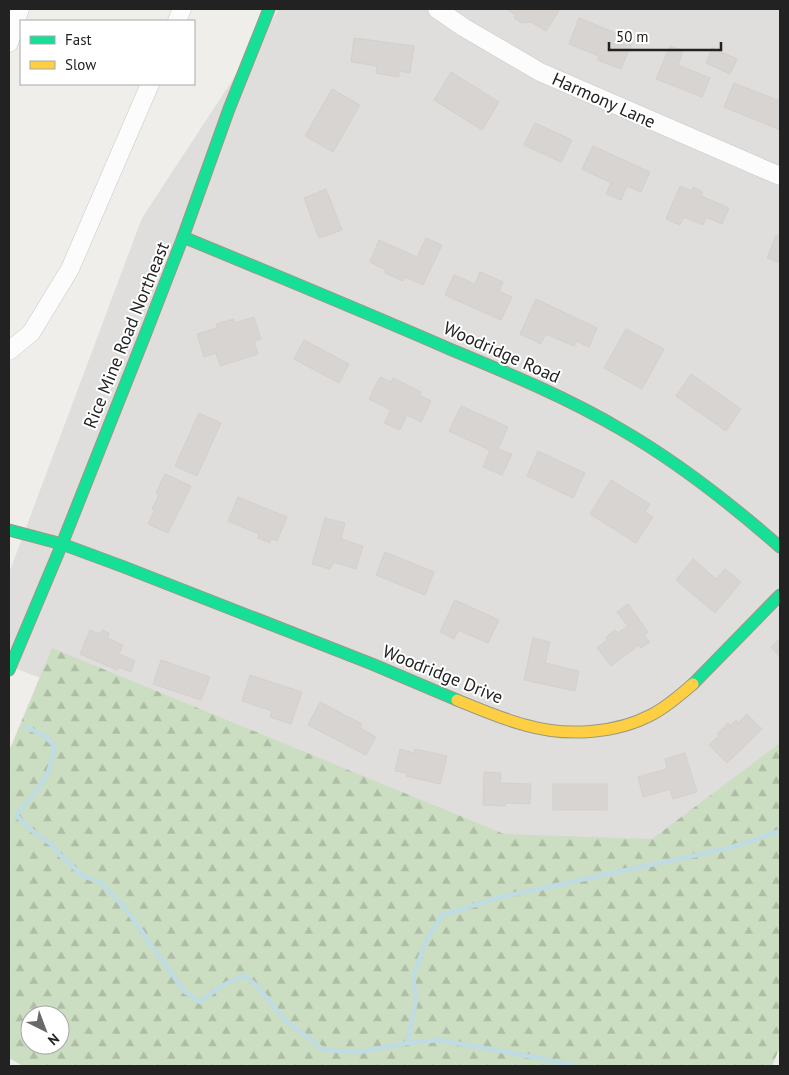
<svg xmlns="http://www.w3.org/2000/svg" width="789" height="1075" font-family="'PT Sans',sans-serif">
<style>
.residential{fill:#dfdedc}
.forest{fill:url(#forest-firs);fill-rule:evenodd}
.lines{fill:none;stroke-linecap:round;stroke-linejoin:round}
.stream{stroke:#bfdbe3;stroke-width:4.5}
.building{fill:#d7d4d2;stroke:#d3d0cc}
.street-casing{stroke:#c9c8c7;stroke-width:19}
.fast-casing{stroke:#999a82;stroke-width:13}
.slow-casing{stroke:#999a82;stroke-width:13}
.street{stroke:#fdfcfc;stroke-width:18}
.fast{stroke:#16e098;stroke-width:11}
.slow{stroke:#ffcf43;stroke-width:11}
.labels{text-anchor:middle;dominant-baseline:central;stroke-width:4;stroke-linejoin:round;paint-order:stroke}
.street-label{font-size:18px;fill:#222;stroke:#fff}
</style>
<defs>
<pattern id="forest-firs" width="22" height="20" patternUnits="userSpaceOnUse" patternTransform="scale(1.25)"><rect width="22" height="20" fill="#cbdec1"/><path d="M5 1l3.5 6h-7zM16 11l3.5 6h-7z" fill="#aebea6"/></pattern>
</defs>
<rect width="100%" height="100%" fill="#f0eeeb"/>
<polygon class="residential" points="279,9 780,9 780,962 9,666 9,573 142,218"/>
<path class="forest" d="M 52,648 L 504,834 L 652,839 L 780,743 L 780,1047 L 772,1066 L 23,1066 L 9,1058 L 9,751 ZM 30,1015 L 60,1015 L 60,1045 L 30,1045 Z"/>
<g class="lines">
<g class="stream">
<polyline points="25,727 44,735 55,747 48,773 33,795 16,815 30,829 51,844 59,854 83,876 100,882 125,908 185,992 200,1002 218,988 243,975 257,986 285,1020 324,1050 359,1052 407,1043 439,1040 523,1055 576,1066"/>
<polyline points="407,1043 416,1000 413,977 427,939 442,915 501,897 729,848 780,831"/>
</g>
</g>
<g class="building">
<polygon points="506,9 555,9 559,11 546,31 531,22 522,23 514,18 516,15"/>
<polygon points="579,18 633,40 621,69 597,60 599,56 569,44"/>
<polygon points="354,38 414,46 410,73 399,71 399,77 376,73 377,66 351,62"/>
<polygon points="670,46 683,51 678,65 710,78 702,97 656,79"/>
<polygon points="712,48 737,59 730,74 706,63"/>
<polygon points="451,72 499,102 482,130 434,100"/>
<polygon points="734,83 780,101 780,130 724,107"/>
<polygon points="332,89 360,105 333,152 305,136"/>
<polygon points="535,123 572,140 561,162 524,145"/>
<polygon points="593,146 650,172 641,192 627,186 621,200 606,194 611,183 582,169"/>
<polygon points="680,186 692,191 693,187 703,192 701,196 729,208 722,224 706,217 703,225 684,217 680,225 666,219"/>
<polygon points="326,189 342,230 319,238 304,198"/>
<polygon points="776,235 780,237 780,263 767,258"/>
<polygon points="426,238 442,245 423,285 405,277 403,281 385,273 386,270 370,262 379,240 417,257"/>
<polygon points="480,272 503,282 499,291 512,297 501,320 445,295 454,275 475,284"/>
<polygon points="536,299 597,328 589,347 576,341 574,346 546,334 541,344 520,334"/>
<polygon points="254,317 261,339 254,341 258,354 220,366 216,353 204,357 197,334 217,328 216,324 234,319 235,323"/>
<polygon points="626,329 664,349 642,389 604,368"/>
<polygon points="304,340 349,364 339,383 294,359"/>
<polygon points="691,374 741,409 726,431 676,396"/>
<polygon points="380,377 391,382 393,378 421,392 419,395 431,401 421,422 407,415 400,430 384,423 391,410 369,399"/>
<polygon points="461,406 508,427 498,449 512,454 502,475 483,467 490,450 449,431"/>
<polygon points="199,413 221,423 197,476 175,466"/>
<polygon points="538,451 585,473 573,498 527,476"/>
<polygon points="165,474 191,486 168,533 148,524 155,510 152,509 159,495 156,493"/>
<polygon points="611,480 650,504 645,512 653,517 636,543 590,514"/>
<polygon points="238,497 287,517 277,541 271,539 270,543 258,538 259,534 228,521"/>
<polygon points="325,518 345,523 341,539 363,546 356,569 334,562 330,569 312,564"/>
<polygon points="385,552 434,572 425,595 376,575"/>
<polygon points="693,559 716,579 725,569 741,582 715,613 676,580"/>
<polygon points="455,600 499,620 488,643 458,630 454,639 440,632"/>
<polygon points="628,604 648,632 644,635 650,642 641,648 639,645 611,666 597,648 607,640 606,637 615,630 618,633 628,626 617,612"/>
<polygon points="90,630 100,634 102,630 109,633 107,638 123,645 119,654 135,661 131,672 118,667 117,670 80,654"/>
<polygon points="533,638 550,642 545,663 579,671 575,691 524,680"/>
<polygon points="780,638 780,657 771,647"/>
<polygon points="161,660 210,677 201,700 153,684"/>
<polygon points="250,675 302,692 291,724 270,717 272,711 242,701"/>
<polygon points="320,702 362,724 360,728 376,737 366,755 308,725"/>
<polygon points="747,714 762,729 727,763 709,745 719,736 717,734 728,723 730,726 736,720 738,723"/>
<polygon points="400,749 414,753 415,749 447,756 440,784 406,776 407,773 395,771"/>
<polygon points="685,753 697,792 673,799 670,789 643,797 638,777 667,769 665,759"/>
<polygon points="484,772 501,773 500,783 531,784 530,804 505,803 505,806 483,805"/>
<rect x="553" y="784" width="54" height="26"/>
</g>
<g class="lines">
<g class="street-casing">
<g id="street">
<polyline points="437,9 463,27 540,72 780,176"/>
<polyline points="177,21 182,9"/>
<polyline points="9,43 20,9"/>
<polyline points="9,351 31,333 70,269 150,84"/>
</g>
</g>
<g class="fast-casing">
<g id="fast">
<path d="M 183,237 C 273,274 362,311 452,350 C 510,374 568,398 622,430 C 679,463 731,504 780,547"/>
<polyline points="9,530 62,544 124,567 372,664 457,700"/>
<polyline points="9,670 62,544 145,335 183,237 229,109 269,9"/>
<polyline points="693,684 780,595"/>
</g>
</g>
<g class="slow-casing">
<path id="slow" d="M 457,700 C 479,709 502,719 525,725 C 566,737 616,734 653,714 C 668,706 680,695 693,684"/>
</g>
<use href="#street" class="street"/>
<use href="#fast" class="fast"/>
<use href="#slow" class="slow"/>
</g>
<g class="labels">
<g class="street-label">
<text transform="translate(604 100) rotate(24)">Harmony Lane</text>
<text transform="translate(126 335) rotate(-68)">Rice Mine Road Northeast</text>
<text transform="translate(502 352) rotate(24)">Woodridge Road</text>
<text transform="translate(443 674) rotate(22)">Woodridge Drive</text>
</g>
</g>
<rect width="789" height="1075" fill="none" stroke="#222222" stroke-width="20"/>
<rect x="20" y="20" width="175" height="65" fill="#ffffff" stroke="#a7a7a7"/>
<rect x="30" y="36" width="25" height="8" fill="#16e098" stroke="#a7a7a7"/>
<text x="65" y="45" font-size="15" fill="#222222">Fast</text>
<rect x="30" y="61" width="25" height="8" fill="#ffcf43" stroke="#a7a7a7"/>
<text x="65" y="70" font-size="15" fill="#222222">Slow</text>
<g transform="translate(45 1030) rotate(138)"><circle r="24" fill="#ffffff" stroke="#a7a7a7"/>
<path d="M0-4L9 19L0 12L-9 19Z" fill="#6a6968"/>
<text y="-8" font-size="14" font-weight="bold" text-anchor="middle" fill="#222222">N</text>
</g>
<path d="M609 42v8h112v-8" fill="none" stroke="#222222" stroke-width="2.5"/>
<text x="616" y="42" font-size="15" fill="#222222" stroke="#ffffff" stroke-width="4" paint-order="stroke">50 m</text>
</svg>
